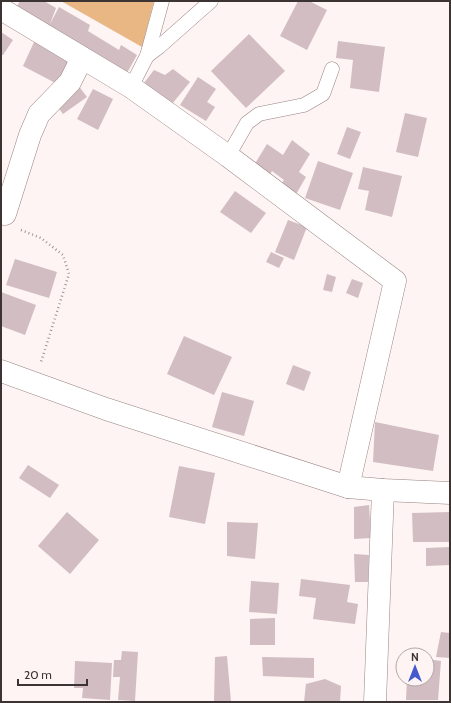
<svg xmlns="http://www.w3.org/2000/svg" width="451" height="703" font-family="Cabin,sans-serif">
<style>
.forest{fill:#e8b784}
.building{fill:#d2bdc2}
.lines{fill:none;stroke-linecap:round;stroke-linejoin:round}
.lane-casing{stroke:#998483;stroke-width:15}
.street-casing{stroke:#998483;stroke-width:23}
.path{stroke:#9e9594;stroke-width:2.5;stroke-dasharray:1 3;stroke-linecap:butt}
.lane{stroke:#fff;stroke-width:14}
.street{stroke:#fff;stroke-width:22}
</style>
<rect width="100%" height="100%" fill="#fdf4f3"/>
<polygon class="forest" points="61,1 154,1 142,47"/>
<g class="building">
<polygon points="20,1 44,1 56,8 50,24 59,7 90,25 88,31 119,50 121,45 137,55 127,73 16,8"/>
<polygon points="298,1 309,1 327,10 307,50 280,36"/>
<polygon points="1,32 13,40 3,55 1,55"/>
<polygon points="249,34 285,71 246,108 211,71"/>
<polygon points="35,40 73,59 61,86 23,66"/>
<polygon points="338,41 385,47 379,92 350,88 353,60 336,58"/>
<polygon points="173,69 190,82 172,104 144,83 154,70 165,75"/>
<polygon points="198,77 216,89 207,102 215,107 206,121 180,105"/>
<polygon points="78,85 87,97 63,114 54,102"/>
<polygon points="93,89 113,99 98,130 77,119"/>
<polygon points="405,113 427,118 418,157 396,152"/>
<polygon points="347,127 361,132 350,159 337,154"/>
<polygon points="292,140 310,154 299,172 306,177 295,196 280,186 284,180 272,171 268,178 253,167 267,144 283,155"/>
<polygon points="318,161 353,173 340,210 305,198"/>
<polygon points="363,167 402,176 392,217 365,210 369,191 358,189"/>
<polygon points="235,191 266,213 251,233 220,212"/>
<polygon points="288,220 307,227 294,260 275,252"/>
<polygon points="271,252 284,258 279,268 266,262"/>
<polygon points="15,259 57,272 49,298 6,285"/>
<polygon points="327,274 336,277 332,292 323,290"/>
<polygon points="352,279 363,283 358,298 346,293"/>
<polygon points="1,292 36,305 25,335 1,326"/>
<polygon points="184,336 232,357 214,395 167,374"/>
<polygon points="293,365 311,372 304,391 286,384"/>
<polygon points="222,392 254,401 244,436 212,427"/>
<polygon points="375,422 439,435 433,471 373,462"/>
<polygon points="28,465 59,485 50,498 19,478"/>
<polygon points="179,466 215,473 205,524 169,517"/>
<polygon points="369,505 371,538 354,539 354,507"/>
<polygon points="67,512 99,540 70,574 38,546"/>
<polygon points="450,512 450,542 413,542 412,513"/>
<polygon points="227,522 258,523 255,559 227,556"/>
<polygon points="450,547 450,565 426,566 426,548"/>
<polygon points="354,554 369,555 368,582 355,582"/>
<polygon points="301,579 350,585 347,602 358,604 355,624 313,619 316,598 299,596"/>
<polygon points="251,581 279,583 277,614 249,612"/>
<polygon points="275,618 275,645 250,645 250,619"/>
<polygon points="441,632 450,633 450,658 436,657"/>
<polygon points="122,651 138,652 135,701 118,700 120,677 113,677 114,660 121,660"/>
<polygon points="227,656 231,702 214,702 215,657"/>
<polygon points="262,657 314,658 314,678 263,676"/>
<polygon points="427,659 441,661 438,700 406,700 407,679 427,679"/>
<polygon points="75,661 112,663 110,700 82,698 83,688 74,688"/>
<polygon points="325,679 341,686 340,702 304,702 306,684"/>
</g>
<g class="lines">
<g class="lane-casing">
<g id="lane">
<polyline points="147,56 159,47 211,1"/>
<polyline points="131,87 147,56 162,1"/>
<polyline points="228,156 247,123 259,114 304,105 323,94 332,69"/>
</g>
</g>
<g class="street-casing">
<g id="street">
<polyline points="1,9 131,87 228,156 395,281 348,487"/>
<polyline points="5,214 30,135 39,114 70,82 82,58"/>
<polyline points="1,371 106,409 348,487 383,490 450,493"/>
<polyline points="375,702 383,490"/>
</g>
</g>
<polyline class="path" points="21,230 41,238 63,255 69,274 41,362"/>
<use href="#lane" class="lane"/>
<use href="#street" class="street"/>
</g>
<rect width="451" height="703" fill="none" stroke="#3c3333" stroke-width="4"/>
<g transform="translate(415 667)"><circle r="19" fill="#fdf4f3" stroke="#b0a7a6"/>
<path d="M0-3L7 15L0 10L-7 15Z" fill="#4459cd"/>
<text y="-6" font-size="11" font-weight="bold" text-anchor="middle" fill="#3c3333">N</text>
</g>
<path d="M18 679v6h69v-6" fill="none" stroke="#3c3333" stroke-width="2"/>
<text x="24" y="679" font-size="12" fill="#3c3333" stroke="#fdf4f3" stroke-width="3" paint-order="stroke">20 m</text>
</svg>
